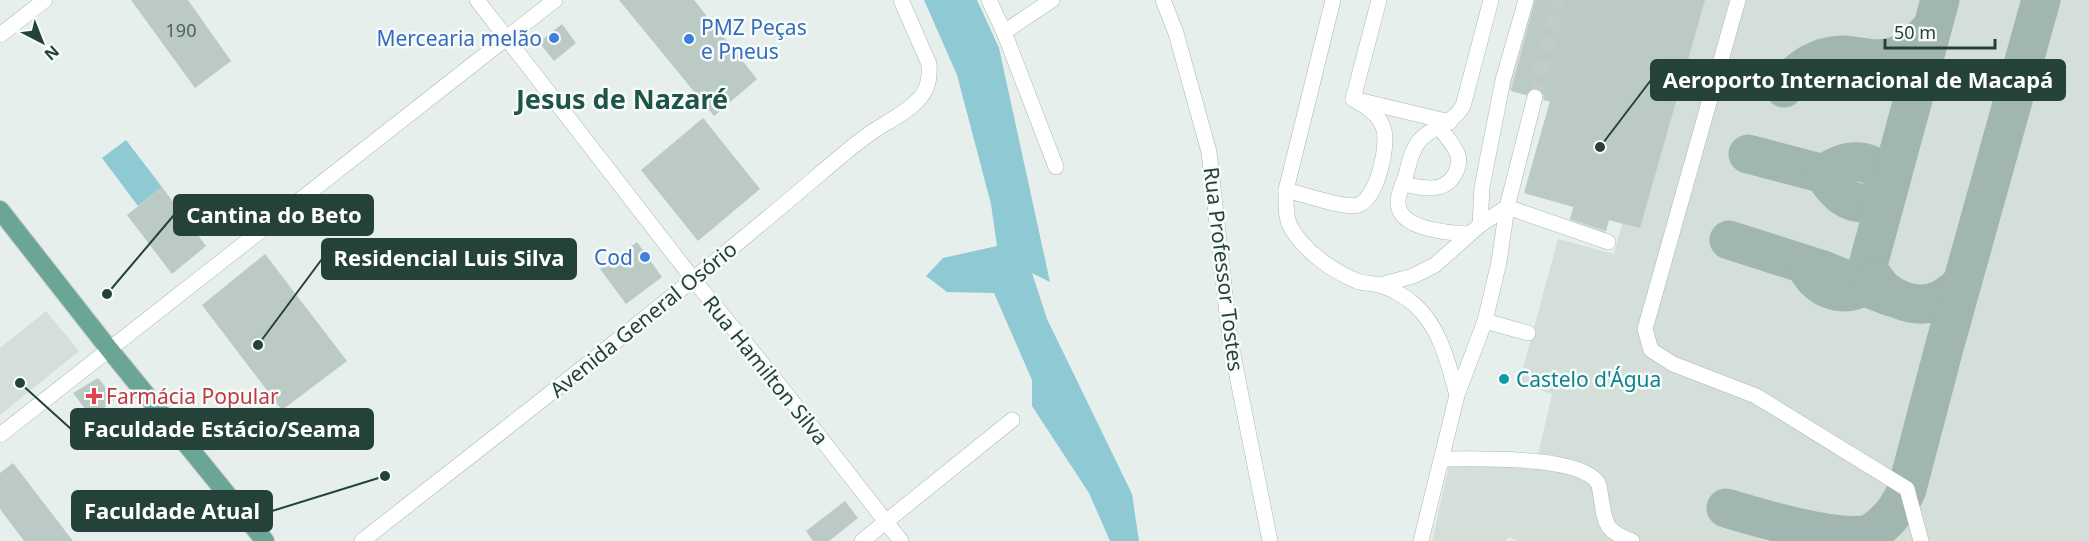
<svg xmlns="http://www.w3.org/2000/svg" width="2089" height="541" font-family="'Noto Sans',sans-serif">
<style>
.built{fill:#d4dfda}
.water{fill:#8ec9d4}
.lines{fill:none;stroke-linecap:round;stroke-linejoin:round}
.taxiway{stroke:#a2b6b0;stroke-width:39}
.building{fill:#bbcac4}
.minor-tunnel{stroke:#bfccc8;stroke-width:15;stroke-dasharray:15 8;stroke-linecap:butt}
.minor-casing{stroke:#a8b8b2;stroke-width:16}
.major-casing{stroke:#c2cac8;stroke-width:20}
.minor{stroke:#fff;stroke-width:15}
.major{stroke:#6aa596;stroke-width:18}
.shop-dot{fill:#3f7fe0;stroke:#f7fbf9;stroke-width:2}
.culture-dot{fill:#0f9aa8;stroke:#f7fbf9;stroke-width:2}
.health-dot{fill:#e0444e;stroke:#f7fbf9;stroke-width:2}
.labels{text-anchor:middle;dominant-baseline:central;stroke-width:5;stroke-linejoin:round;paint-order:stroke}
.number-label{font-size:18px;fill:#4a645c}
.shop-label{font-size:21px;fill:#366cbe;stroke:#f7fbf9;text-anchor:end}
.street-label{font-size:21px;fill:#24423a;stroke:#f7fbf9}
.culture-label{font-size:21px;fill:#0d838f;stroke:#f7fbf9;text-anchor:start}
.health-label{font-size:21px;fill:#be3a42;stroke:#f7fbf9;text-anchor:start}
.district-label{font-size:27px;font-weight:bold;fill:#1f5548;stroke:#f7fbf9}
.leader{fill:none;stroke:#24423a;stroke-width:2}
.callout-dot{fill:#24423a;stroke:#f7fbf9;stroke-width:2}
.callout{fill:#24423a;stroke:#24423a;stroke-width:2}
.callout-label{font-size:22px;text-anchor:middle;font-weight:bold;fill:#fff}
</style>
<rect width="100%" height="100%" fill="#e6efeb"/>
<g class="built">
<polygon points="1530,0 2089,0 2089,541 1519,541 1508,537 1506,541 1432,541 1449,466 1535,468 1552,394 1519,383 1558,239 1614,254 1622,224 1609,220 1604,236 1568,226 1573,207 1524,193 1550,102 1505,89"/>
<polygon points="46,311 79,351 0,415 0,348"/>
</g>
<g class="water">
<polygon points="924,0 977,0 999,48 1050,282 1032,273 1047,319 1132,494 1139,541 1110,541 1089,493 1032,406 1032,380 994,293 947,292 926,276 943,258 997,246 991,204 957,75"/>
<polygon points="126,140 162,187 138,206 102,158"/>
</g>
<g class="lines">
<g class="taxiway">
<path d="M 1784,88 C 1798,69 1818,55 1843,55 C 1864,56 1877,63 1898,55 C 1911,50 1921,38 1931,29"/>
<path d="M 1748,154 L 1824,174 C 1849,156 1870,158 1891,180"/>
<path d="M 1824,174 C 1840,200 1854,207 1884,202"/>
<polyline points="1729,240 1820,269 1891,297"/>
<path d="M 1806,265 C 1814,286 1840,300 1862,287 L 1940,0"/>
<path d="M 1875,279 C 1885,297 1913,309 1934,302 C 1944,299 1955,290 1962,283"/>
<path d="M 1726,508 C 1759,518 1837,541 1869,534 C 1887,524 1899,508 1907,489 L 1944,348 L 2041,0"/>
</g>
</g>
<g class="building">
<polygon points="131,0 188,0 231,61 195,88"/>
<polygon points="619,0 694,0 757,79 714,116"/>
<polygon points="1535,0 1705,0 1640,228 1609,220 1606,231 1570,219 1574,207 1524,193 1550,101 1544,100 1544,94 1538,88 1532,88 1526,95 1511,91"/>
<polygon points="562,24 576,43 554,61 539,42"/>
<polygon points="703,118 760,189 698,241 641,170"/>
<polygon points="162,187 206,246 172,274 127,215"/>
<polygon points="637,242 662,277 626,304 600,269"/>
<polygon points="265,254 347,361 282,410 202,305"/>
<polygon points="98,378 115,399 92,418 73,393"/>
<polygon points="13,463 73,541 24,541 0,509 0,473"/>
<polygon points="845,501 858,518 829,541 813,541 806,531"/>
</g>
<g class="lines">
<polyline class="minor-tunnel" points="1535,97 1559,0"/>
<g class="minor-casing">
<g id="minor">
<polyline points="477,0 693,279 769,372 901,541"/>
<polyline points="989,0 1004,32 1056,167"/>
<polyline points="1163,0 1176,33 1209,152 1230,340 1270,541"/>
<path d="M 1333,0 L 1286,190 C 1286,202 1285,215 1290,226 C 1303,250 1332,271 1357,281 C 1364,284 1372,283 1379,285 C 1391,288 1406,297 1415,305 C 1441,329 1448,363 1457,395"/>
<polyline points="1738,0 1645,329 1651,350 1673,364 1756,396 1907,489 1921,541"/>
<polyline points="1004,32 1052,0"/>
<polyline points="0,35 45,0"/>
<polyline points="1353,99 1379,0"/>
<polyline points="1362,101 1450,122"/>
<path d="M 1403,184 C 1422,188 1444,194 1455,174 C 1458,168 1460,162 1458,155 C 1454,145 1446,136 1439,127"/>
<path d="M 1286,190 C 1302,194 1345,209 1358,205 C 1377,199 1390,144 1383,127 C 1378,113 1365,106 1353,99"/>
<polyline points="1507,207 1608,242"/>
<polyline points="1480,225 1482,187 1503,80 1526,0"/>
<path d="M 1469,234 C 1451,233 1400,230 1398,204 C 1397,196 1402,186 1405,178 C 1409,165 1411,150 1420,140 C 1433,125 1452,125 1463,106 L 1491,0"/>
<polyline points="1380,285 1413,276 1435,265 1480,225 1507,207"/>
<polyline points="1485,321 1528,333"/>
<polyline points="0,435 555,0"/>
<path d="M 1442,459 C 1474,459 1580,455 1598,483 C 1600,487 1600,493 1601,497 C 1605,524 1605,531 1632,541"/>
<path d="M 362,541 C 507,427 654,314 795,195 C 818,176 841,155 865,137 C 882,124 906,114 920,98 C 929,88 930,76 929,64 L 901,0"/>
<polyline points="862,541 1012,420"/>
<polyline points="1421,541 1457,395 1485,321 1499,262 1507,207 1535,97"/>
</g>
</g>
<g class="major-casing">
<polyline id="major" points="0,210 109,349 265,541"/>
</g>
<use href="#minor" class="minor"/>
<use href="#major" class="major"/>
</g>
<g class="shop-dot">
<circle cx="554" cy="38" r="6"/>
<circle cx="689" cy="39" r="6"/>
<circle cx="645" cy="257" r="6"/>
</g>
<circle class="culture-dot" cx="1504" cy="379" r="6"/>
<path class="health-dot" d="M91 387h6v6h6v6h-6v6h-6v-6h-6v-6h6z"/>
<g class="labels">
<g class="number-label">
<text x="181" y="30">190</text>
</g>
<g class="shop-label">
<text x="701" y="27" text-anchor="start">PMZ Peças<tspan x="701" dy="24">e Pneus</tspan></text>
<text x="542" y="38">Mercearia melão</text>
<text x="633" y="257">Cod</text>
</g>
<g class="street-label">
<text transform="translate(1224 269) rotate(83)">Rua Professor Tostes</text>
<text transform="translate(643 319) rotate(-39)">Avenida General Osório</text>
<text transform="translate(766 370) rotate(51)">Rua Hamilton Silva</text>
</g>
<g class="culture-label">
<text x="1516" y="379">Castelo d'Água</text>
</g>
<g class="health-label">
<text x="106" y="396">Farmácia Popular</text>
</g>
<g class="district-label">
<text x="622" y="98">Jesus de Nazaré</text>
</g>
</g>
<path class="leader" d="M1600 147L1651 80M107 294L174 215M258 345L322 259M20 383L71 429M385 476L272 511"/>
<g class="callout-dot">
<circle cx="1600" cy="147" r="6"/>
<circle cx="107" cy="294" r="6"/>
<circle cx="258" cy="345" r="6"/>
<circle cx="20" cy="383" r="6"/>
<circle cx="385" cy="476" r="6"/>
</g>
<g class="callout">
<rect x="1651" y="60" width="414" height="40" rx="6"/>
<rect x="174" y="195" width="199" height="40" rx="6"/>
<rect x="322" y="239" width="254" height="40" rx="6"/>
<rect x="71" y="409" width="302" height="40" rx="6"/>
<rect x="72" y="491" width="200" height="40" rx="6"/>
</g>
<g class="callout-label">
<text x="1858" y="88">Aeroporto Internacional de Macapá</text>
<text x="274" y="223">Cantina do Beto</text>
<text x="449" y="266">Residencial Luis Silva</text>
<text x="222" y="437">Faculdade Estácio/Seama</text>
<text x="172" y="519">Faculdade Atual</text>
</g>
<g transform="translate(42 42) rotate(138)" stroke="#f7fbf9" stroke-width="4.5" paint-order="stroke">
<path d="M0-4.5L10 22L0 15L-10 22Z" fill="#24423a"/>
<text y="-9" font-size="16" font-weight="bold" text-anchor="middle" fill="#24423a">N</text>
</g>
<path d="M1885 39v9h110v-9" fill="none" stroke="#24423a" stroke-width="3"/>
<text x="1894" y="39" font-size="18" fill="#24423a" stroke="#f7fbf9" stroke-width="4.5" paint-order="stroke">50 m</text>
</svg>
